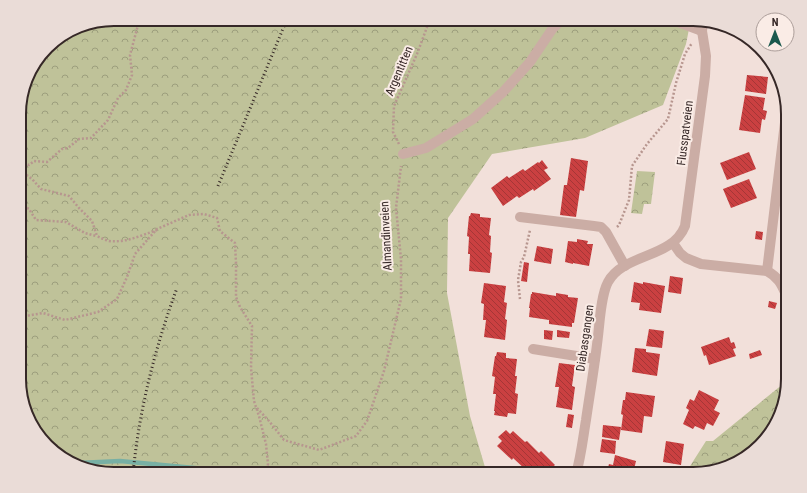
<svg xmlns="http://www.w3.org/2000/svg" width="807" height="493" font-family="'Roboto Condensed',sans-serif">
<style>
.forest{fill:url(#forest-crowns)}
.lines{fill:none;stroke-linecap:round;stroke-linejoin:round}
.stream{stroke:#78b0a4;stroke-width:4.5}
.building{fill:url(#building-back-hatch)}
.path{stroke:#b7968f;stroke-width:2.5;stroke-dasharray:2 2;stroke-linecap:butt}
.minor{stroke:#cbada5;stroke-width:10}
.rail{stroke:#362827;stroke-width:3;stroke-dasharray:1 3;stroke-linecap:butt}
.labels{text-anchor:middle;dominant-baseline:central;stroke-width:4;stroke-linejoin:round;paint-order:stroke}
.street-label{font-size:12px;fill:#362827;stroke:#faece6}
.rim{fill:none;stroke:#362827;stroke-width:2}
</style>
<defs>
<pattern id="forest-crowns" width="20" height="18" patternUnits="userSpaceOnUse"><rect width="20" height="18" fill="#bfc299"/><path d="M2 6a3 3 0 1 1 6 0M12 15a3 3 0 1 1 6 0" fill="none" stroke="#9c9e7d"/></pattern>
<pattern id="building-back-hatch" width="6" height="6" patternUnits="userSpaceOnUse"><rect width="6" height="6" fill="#ca4041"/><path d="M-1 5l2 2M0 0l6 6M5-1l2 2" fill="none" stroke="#a53636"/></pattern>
</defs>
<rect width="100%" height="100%" fill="#f2e0da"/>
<g class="forest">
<polygon points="114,19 691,19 686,44 663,105 585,138 492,154 448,218 447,293 470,416 487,474 114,474 62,458 35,431 20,391 20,102 29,72 51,43 78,26"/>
<polygon points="637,171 655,172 651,204 644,204 642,214 631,213"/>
<polygon points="788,382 788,385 772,431 741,461 699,474 685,474 706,441 713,441 783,384"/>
</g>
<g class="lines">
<polyline class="stream" points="78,463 120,461 205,469 217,471 219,474"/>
</g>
<g class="building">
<polygon points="734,32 745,35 750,40 746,44"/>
<polygon points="747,75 768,77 766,94 745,91"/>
<polygon points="745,95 765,98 763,110 767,111 765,120 762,119 760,133 739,130"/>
<polygon points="749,152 756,169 727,180 720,163"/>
<polygon points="571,158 588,161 584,191 580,190 576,217 560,215 564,185 567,185"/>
<polygon points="542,160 548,168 544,170 551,179 534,191 533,189 519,198 517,196 503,206 491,188 507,176 509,178 523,169 525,171 538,162 539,163"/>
<polygon points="749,179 757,198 731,208 723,189"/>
<polygon points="471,213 480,214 480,217 491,218 489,235 491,236 490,252 492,253 490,273 469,271 470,254 468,254 469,237 467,236 469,216 470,216"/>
<polygon points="756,231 763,232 762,240 755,239"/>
<polygon points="577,239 588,241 587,244 593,244 589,266 573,263 573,264 565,262 568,241 577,242"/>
<polygon points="537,246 553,249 551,264 534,261"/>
<polygon points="524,262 529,263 527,282 521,281"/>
<polygon points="670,276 683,278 681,294 668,292"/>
<polygon points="634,282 643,284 643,282 665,286 661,313 639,310 640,303 631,302"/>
<polygon points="484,283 506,286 504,302 507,303 505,319 507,320 505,340 484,337 486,320 483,320 484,304 481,303"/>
<polygon points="532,292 556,296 556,293 568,295 568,297 578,298 574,323 572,323 572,327 549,324 549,320 529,317 530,308 529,308 531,294 532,294"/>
<polygon points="769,301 777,303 775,309 768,307"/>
<polygon points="649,329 664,331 662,348 646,346"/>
<polygon points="544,330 553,331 552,340 544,339"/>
<polygon points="557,330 570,332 569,338 557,337"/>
<polygon points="729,337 731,343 734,342 736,348 733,349 736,356 709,365 706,355 704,356 701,347"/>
<polygon points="635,348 646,349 646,352 660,354 657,376 632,372"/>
<polygon points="760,350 762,355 750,359 749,354"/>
<polygon points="497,352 506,353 506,358 517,359 515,376 517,376 515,393 518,394 516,414 508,413 507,417 494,415 495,411 494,411 496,394 493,394 495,377 492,376 495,356 496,356"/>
<polygon points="559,363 575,365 572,386 575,387 572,410 556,407 559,387 555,387"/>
<polygon points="699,390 719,400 714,410 720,413 713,426 707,423 704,430 695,426 693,429 683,424 689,410 686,408 690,399 694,401"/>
<polygon points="626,392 655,396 652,417 644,416 642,433 621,430 623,415 621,414 623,400 625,400"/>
<polygon points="568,414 574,415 572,428 566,427"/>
<polygon points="603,425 621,427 619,440 602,437"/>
<polygon points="506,430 510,434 513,431 525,442 527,441 539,453 541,451 555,465 547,472 549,474 533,474 527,468 526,470 513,458 512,460 497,446 502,441 498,437"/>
<polygon points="602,439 616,441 615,454 600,452"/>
<polygon points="666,441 684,444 681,465 663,462"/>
<polygon points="615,455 636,461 633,474 606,474 609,464 613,465"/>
</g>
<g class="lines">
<g class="path">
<polyline points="399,144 393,132 394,106 417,54 430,19"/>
<polyline points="20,162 29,165 34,161 47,162 62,149 68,148 79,139 91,138 108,120 118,98 126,90 132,75 130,55 138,25 143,19"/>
<path d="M 20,170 L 32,179 L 41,189 L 69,196 L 79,208 L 92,221 L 97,236 C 101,238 105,240 109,241 C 126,243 142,235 157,230"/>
<polyline points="20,204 29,209 36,220 66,222 85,233 96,236"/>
<polyline points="617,227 619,225 629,200 632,166 647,144 668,119 676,83 685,54 692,43"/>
<polyline points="520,299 518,280 521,262 524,257 530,230"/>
<polyline points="20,317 43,313 65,320 98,312 117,299 127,277 135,254 157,229 189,215 204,214 217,218 220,231 235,243 236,263 236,297 240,307 252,326 251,368 254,401 259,416 266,444 268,464 266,474"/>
<polyline points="257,408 269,421 284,440 319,450 356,436 367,421 384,371 401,299 401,259 396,208 401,166"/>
</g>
<g class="minor">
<polyline points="670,19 702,31"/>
<polyline points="403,154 426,148 473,119 503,92 530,62 553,28 563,19"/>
<polyline points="520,217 594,226 601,227 606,232 625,266"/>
<path d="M 673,243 L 680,253 L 686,258 L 701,264 L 767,271 C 780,278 782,286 788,299"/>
<polyline points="767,271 787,106"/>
<polyline points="533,349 595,359"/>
<path d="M 576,474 C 581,457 583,438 586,420 C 590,392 595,364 598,336 C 600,320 601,295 608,282 C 624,253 672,259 685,226 L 705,76 L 706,56 L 702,31 L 703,22"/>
</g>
<g class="rail">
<polyline points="218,186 287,19"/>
<path d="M 133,474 C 139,410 155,348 177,288"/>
</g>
</g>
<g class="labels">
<g class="street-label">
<text transform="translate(399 71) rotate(-67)">Argentitten</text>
<text transform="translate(685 133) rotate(-83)">Flusspatveien</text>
<text transform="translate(386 236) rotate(-93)">Almandinveien</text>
<text transform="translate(585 338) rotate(-82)">Diabasgangen</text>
</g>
</g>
<path d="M0 0H807V493H0ZM114 26H693A88 88 0 0 1 781 114V379A88 88 0 0 1 693 467H114A88 88 0 0 1 26 379V114A88 88 0 0 1 114 26Z" fill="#eadcd7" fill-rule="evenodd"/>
<path class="rim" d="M114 26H693A88 88 0 0 1 781 114V379A88 88 0 0 1 693 467H114A88 88 0 0 1 26 379V114A88 88 0 0 1 114 26Z"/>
<g transform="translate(775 32)"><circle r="19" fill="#faece6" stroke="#ac9e9a"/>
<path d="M0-3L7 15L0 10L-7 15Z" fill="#1b594e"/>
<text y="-6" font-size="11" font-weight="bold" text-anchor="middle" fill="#362827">N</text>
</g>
</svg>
